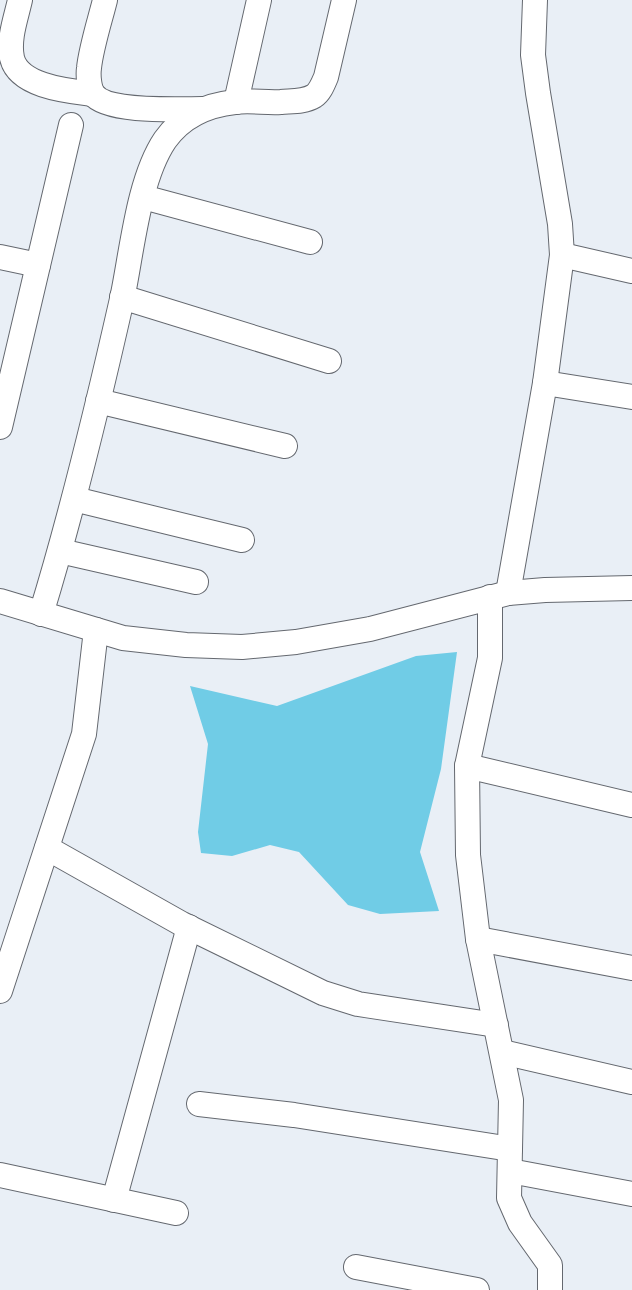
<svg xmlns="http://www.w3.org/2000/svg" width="632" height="1290" font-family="'Crimson Pro',serif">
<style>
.water{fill:#70cce6}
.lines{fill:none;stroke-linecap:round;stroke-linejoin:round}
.street-casing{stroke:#64686f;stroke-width:26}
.street{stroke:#fff;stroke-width:24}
</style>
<rect width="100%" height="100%" fill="#e9eff6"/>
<polygon class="water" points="457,652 441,769 420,852 439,911 380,914 348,905 299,852 270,845 232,856 201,853 198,832 208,744 190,686 277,706 416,656"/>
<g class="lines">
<g class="street-casing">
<g id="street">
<path d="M 20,0 C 16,18 8,39 12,58 C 19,87 70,91 93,94"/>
<path d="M 105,0 C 100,20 91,48 89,68 C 88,75 89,88 93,94 C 107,113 180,109 202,109"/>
<polyline points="236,102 259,0"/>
<polyline points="143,197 310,242"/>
<polyline points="562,255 632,271"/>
<polyline points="0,257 38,265"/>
<polyline points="122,297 329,361"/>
<polyline points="545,383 632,397"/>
<polyline points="98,401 285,446"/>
<polyline points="0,427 71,125"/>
<polyline points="74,499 242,540"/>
<polyline points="60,551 196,582"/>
<polyline points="508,593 545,383 562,255 560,224 538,93 533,55 535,0"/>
<polyline points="490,597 490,658 467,766 468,855 478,939 511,1100 509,1198 520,1223 550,1265 550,1290"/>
<polyline points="0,601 123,638 186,645 242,647 296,642 370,629 508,593 545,590 632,588"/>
<path d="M 41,614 C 73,510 98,405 122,299 C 132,252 138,180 165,140 C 182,116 207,105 235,102 C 250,100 266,103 281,102 C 291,101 304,102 314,96 C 320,92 323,84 326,77 L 344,0"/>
<polyline points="467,766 632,805"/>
<polyline points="47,848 182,924 323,993 358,1004 496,1025"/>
<polyline points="478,939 632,968"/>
<polyline points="0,991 84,734 96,630"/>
<polyline points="502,1052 632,1082"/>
<polyline points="199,1104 294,1115 510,1149"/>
<polyline points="510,1171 632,1194"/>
<polyline points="0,1175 176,1213"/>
<polyline points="114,1200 189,927"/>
<polyline points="356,1267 477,1290"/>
</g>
</g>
<use href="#street" class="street"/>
</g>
</svg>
